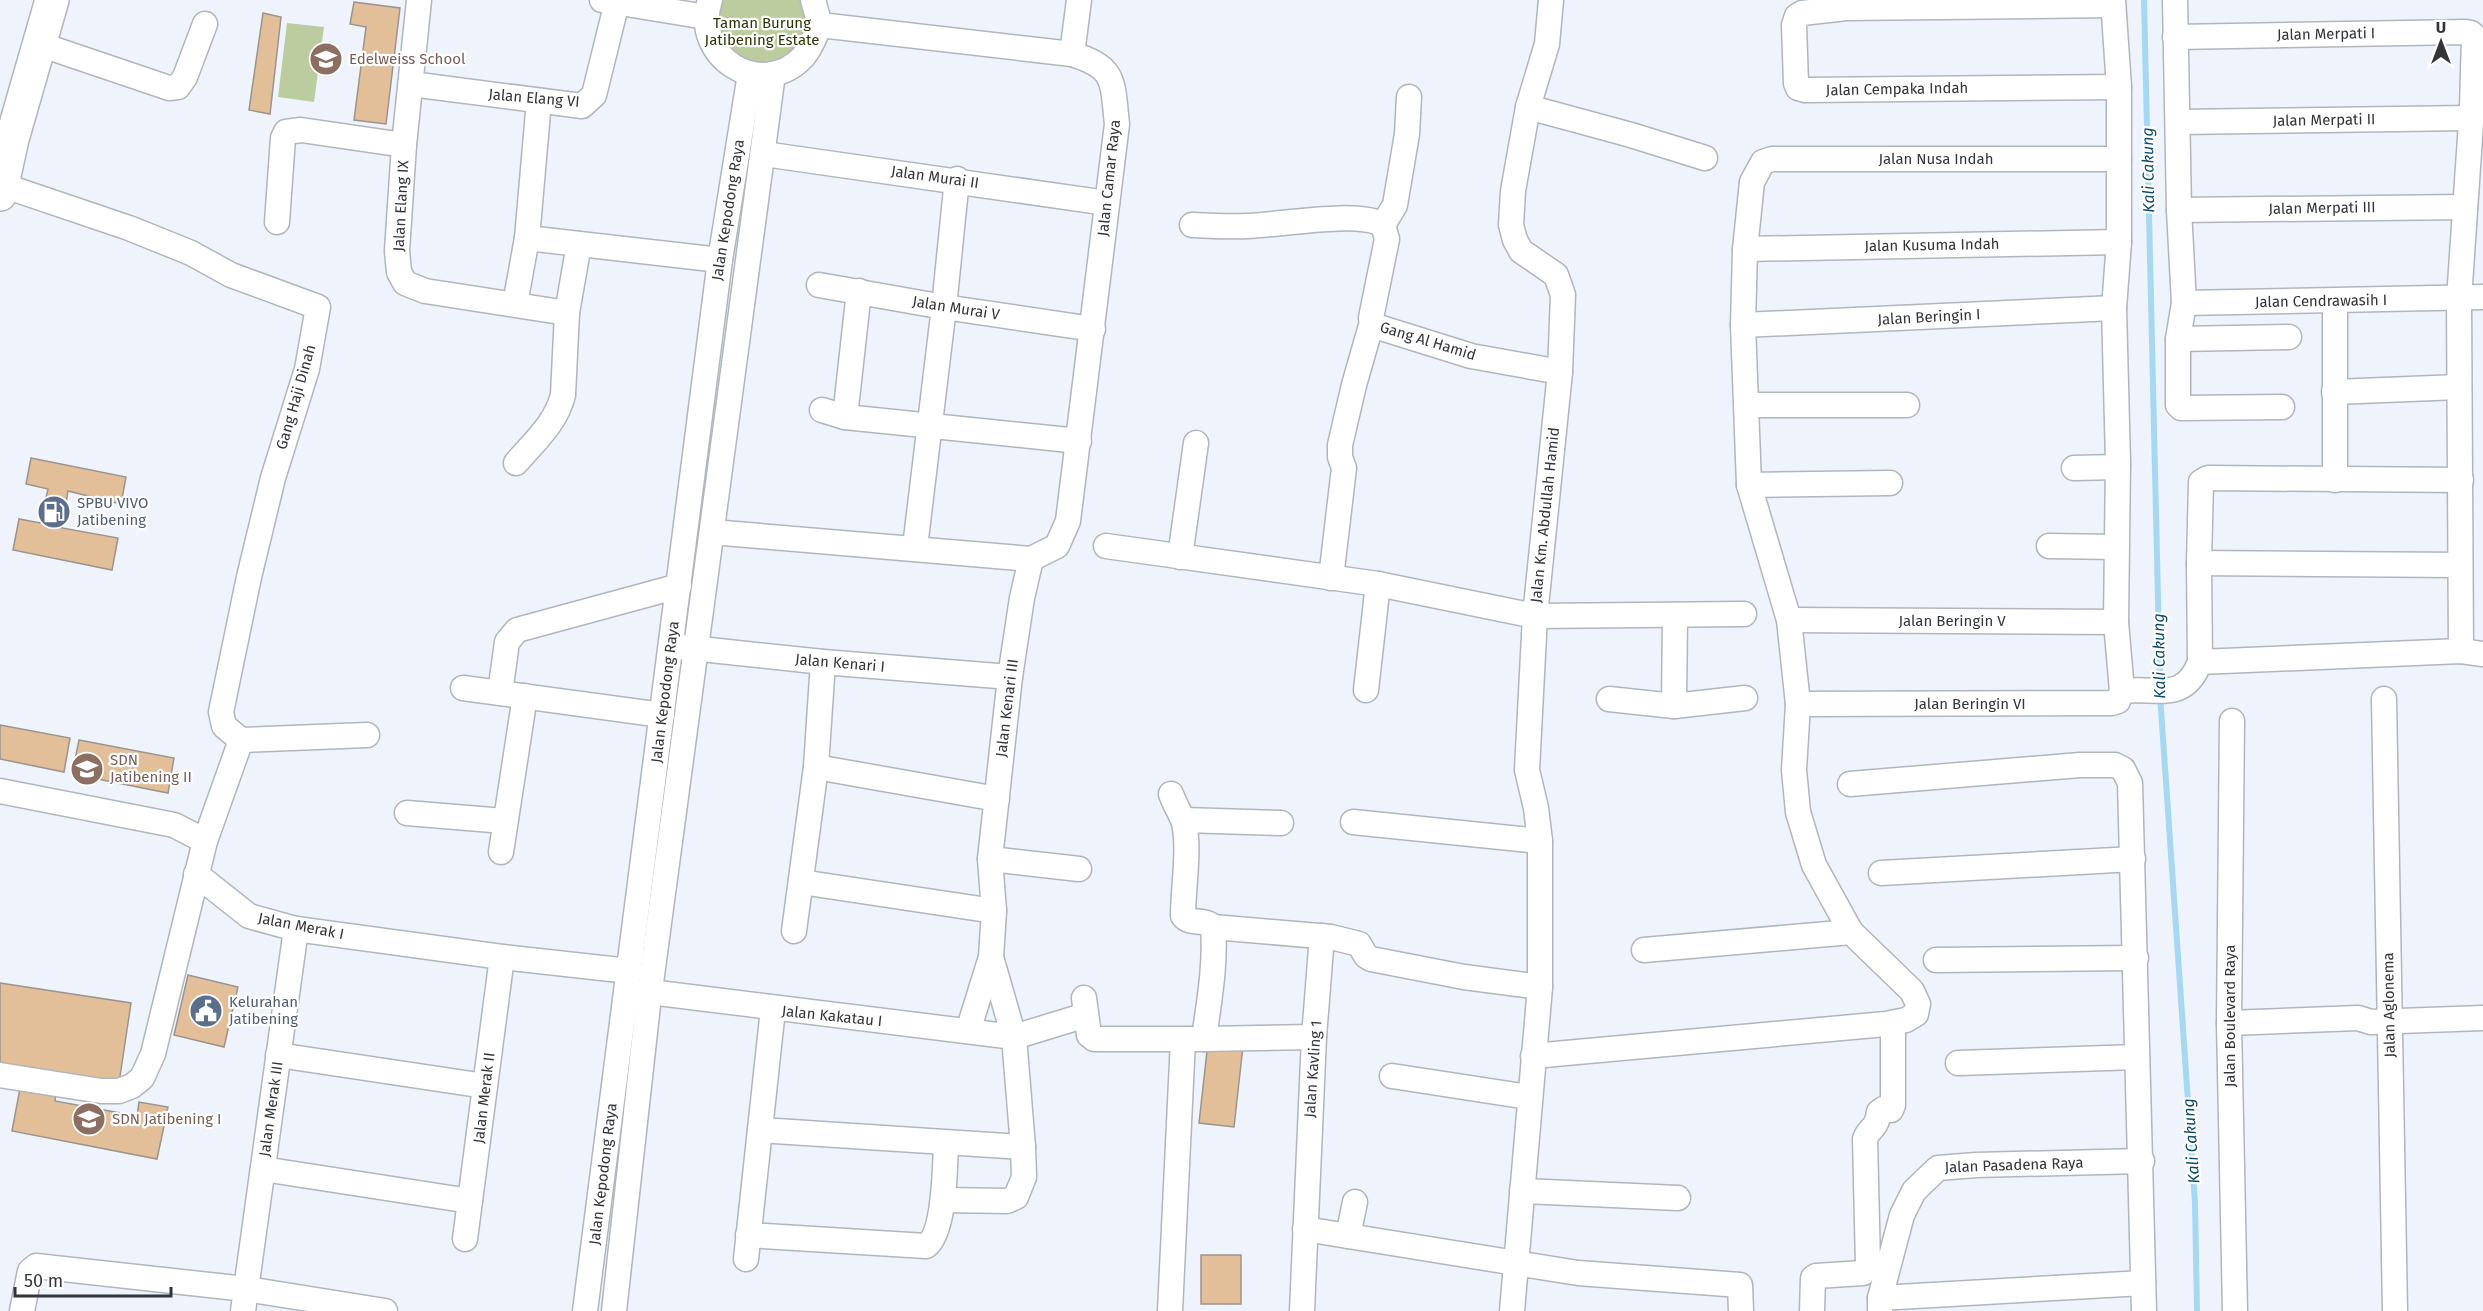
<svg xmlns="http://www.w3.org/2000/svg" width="2483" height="1311" font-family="'Fira Sans',sans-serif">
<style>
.green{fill:#bbcc9f}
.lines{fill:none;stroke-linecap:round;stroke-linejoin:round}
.stream{stroke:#a6d7f3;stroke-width:6}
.building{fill:#e2bf99;stroke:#9a948e;stroke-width:1.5}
.street-casing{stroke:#b1b6bd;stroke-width:27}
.secondary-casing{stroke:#b1b6bd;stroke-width:36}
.street{stroke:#fff;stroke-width:24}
.secondary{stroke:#fff;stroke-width:33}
.labels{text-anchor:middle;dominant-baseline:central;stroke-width:4.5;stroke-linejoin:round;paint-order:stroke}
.park-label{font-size:15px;fill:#2a3804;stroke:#fff}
.street-label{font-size:15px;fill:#333538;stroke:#fff}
.education-label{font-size:15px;fill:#785e54;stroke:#fff;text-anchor:start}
.service-label{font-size:15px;fill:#4e5e75;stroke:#fff;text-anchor:start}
.water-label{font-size:16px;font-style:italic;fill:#094a65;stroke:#fff}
</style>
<rect width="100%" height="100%" fill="#eff4fc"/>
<g class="green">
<path d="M 721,0 L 803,0 C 805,7 808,15 807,23 C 806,36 799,45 789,53 C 750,81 705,44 721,0 Z"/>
<polygon points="287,23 324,27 314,102 278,97"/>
</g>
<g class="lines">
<g class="stream">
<polyline points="2144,0 2160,685"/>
<polyline points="2160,695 2195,1203 2197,1311"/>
</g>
</g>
<g class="building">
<polygon points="354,2 400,8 386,124 354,120 366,27 350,24"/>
<polygon points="263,13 281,17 270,114 249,110"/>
<polygon points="31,458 126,477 121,504 68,491 62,528 118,538 112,570 13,550 19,519 40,523 48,489 26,484"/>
<polygon points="0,725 70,738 64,772 0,759"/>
<polygon points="79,740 174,758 168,793 72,774"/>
<polygon points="188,975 238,987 224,1047 174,1035"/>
<polygon points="0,983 131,1003 119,1083 0,1065"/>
<polygon points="1208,1042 1243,1046 1234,1127 1199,1123"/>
<polygon points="21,1083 56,1089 55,1101 137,1116 139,1102 168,1107 157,1159 12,1131"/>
<rect x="1201" y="1255" width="40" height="49"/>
</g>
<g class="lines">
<g class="street-casing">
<g id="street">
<polyline points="419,0 404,145 397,251 399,272 405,283 425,291 567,313"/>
<polyline points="602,0 706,17"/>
<path d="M 710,0 C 691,57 761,101 803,57 C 811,48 815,36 820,25 L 813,0"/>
<polyline points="2113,0 2119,87 2119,242 2114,308 2118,462 2116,622 2122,691"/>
<polyline points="2175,0 2179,210 2184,303 2178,339 2178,405 2181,408 2282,407"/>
<polyline points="2113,5 1846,8 1802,13 1797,16 1794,25 1796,83 1798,88 1805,90 2119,87"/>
<path d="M 820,25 L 1072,54 C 1117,68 1112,81 1117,124 L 1068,521 L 1057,546 L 1031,559"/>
<polyline points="2175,37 2466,32 2471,33 2474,36 2472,108 2459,299 2461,651"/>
<polyline points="39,44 169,88 178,87 185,77 205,24"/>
<polyline points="1072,54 1079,0"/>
<polyline points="411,84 582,106 594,95 617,2"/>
<polyline points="1528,107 1631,135 1705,158"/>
<polyline points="2178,122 2470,118"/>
<polyline points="764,154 1107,203"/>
<polyline points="2,185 129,228 191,253 231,275 318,307 307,369 273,478 249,577 221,712 224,726 241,740"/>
<polyline points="2179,210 2465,207"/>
<polyline points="277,222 283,138 286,132 301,130 404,145"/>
<path d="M 1192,225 C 1211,226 1230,227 1248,226 C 1280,225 1358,210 1383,225 L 1387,239 L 1371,318 L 1375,326 L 1471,356 L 1560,372"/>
<polyline points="1383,225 1395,205 1407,134 1409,97"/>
<polyline points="527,238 720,260"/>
<polyline points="1745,249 2119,242"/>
<polyline points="819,285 944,307 1093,329"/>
<polyline points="2335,301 2335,480"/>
<polyline points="2184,303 2483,297"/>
<polyline points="515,304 527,238 539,101"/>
<polyline points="1743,325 2114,308"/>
<polyline points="2178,339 2289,337"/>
<polyline points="2334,392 2459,387"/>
<polyline points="1747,405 1907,405"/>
<polyline points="822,410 845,417 1079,441"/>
<polyline points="845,417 859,291"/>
<path d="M 516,463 C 535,441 556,423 563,395 L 567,313 L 579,244"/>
<polyline points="2074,468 2118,467"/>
<polyline points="1749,485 1890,483"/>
<polyline points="712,532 1031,559"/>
<polyline points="1106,546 1378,584 1535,616 1744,614"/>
<polyline points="2049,546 2116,547"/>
<polyline points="915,547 944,307 957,179"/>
<polyline points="1180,557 1196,443"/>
<polyline points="2199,563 2460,565"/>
<polyline points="1331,578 1344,468 1340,457 1340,445 1354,385 1372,322"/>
<polyline points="1789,620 2116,622"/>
<polyline points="682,647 823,662 1010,677"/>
<polyline points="2200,662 2461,651 2483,654"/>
<polyline points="463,688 662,715"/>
<polyline points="1366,690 1378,584"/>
<polyline points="500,693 507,642 517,630 679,586"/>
<polyline points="1609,699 1674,706 1745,698"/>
<polyline points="2384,699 2395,1311"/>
<path d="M 1798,704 L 2112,703 L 2118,701 L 2122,691 C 2158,687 2184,703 2200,662 L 2199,563 L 2201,482 L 2208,478 L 2461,480"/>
<polyline points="1674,706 1675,616"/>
<polyline points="2232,721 2229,1023 2235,1311"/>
<polyline points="816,767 997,799"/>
<polyline points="1850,784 2080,765 2115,765 2123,769 2130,783 2144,1311"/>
<polyline points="0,791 174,825 205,841 153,1054 142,1078 132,1086 119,1091 101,1091 0,1075"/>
<polyline points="407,813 504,821"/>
<polyline points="1184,820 1281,823"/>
<polyline points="1353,822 1540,841"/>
<polyline points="205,841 241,740 367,735"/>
<polyline points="501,852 525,696"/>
<polyline points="990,859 1079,869"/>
<polyline points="1881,873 2133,859"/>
<polyline points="196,874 249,916 296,929 502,957 629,971"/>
<polyline points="801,882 994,911"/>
<polyline points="1213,927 1331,937 1359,944 1366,956 1371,959 1464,977 1540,987"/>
<polyline points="794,931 816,767 823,662"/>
<polyline points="1644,950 1851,932"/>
<polyline points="1936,960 2136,958"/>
<polyline points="650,992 1014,1037 1086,1015"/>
<path d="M 1084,998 L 1089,1035 L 1094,1039 L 1204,1039 C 1209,1001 1216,965 1213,927 C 1205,918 1190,925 1183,916 C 1183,888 1190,850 1184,823 C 1182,816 1174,803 1171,794"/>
<polyline points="2229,1023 2358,1018 2371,1022 2483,1018"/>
<polyline points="968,1031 991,957 994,911 990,859 1010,677 1022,598 1031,559"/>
<polyline points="1204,1039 1314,1037"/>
<polyline points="278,1055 485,1086"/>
<polyline points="1533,1056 1886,1024 1906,1020 1916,1014 1918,1004 1912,991 1851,932 1814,865 1798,812 1794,770 1798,704 1789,620 1749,485 1743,325 1745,249 1752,182 1763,162 1772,159 2119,159"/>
<polyline points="1958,1063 2137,1057"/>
<polyline points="1392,1076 1529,1097"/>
<polyline points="760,1130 1023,1147"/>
<polyline points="263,1169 470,1201"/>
<polyline points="1522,1191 1678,1198"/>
<polyline points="943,1200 1007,1201 1016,1197 1024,1177 1023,1147 1014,1037 991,957"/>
<polyline points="1355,1202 1348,1236 1578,1273 1740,1285 1741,1311"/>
<polyline points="1305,1229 1348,1236"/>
<path d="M 748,1235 L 926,1246 C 945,1233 945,1165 946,1143"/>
<polyline points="465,1239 502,957"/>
<polyline points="746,1259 773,1009"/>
<polyline points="1880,1298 2143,1283"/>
<polyline points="22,1311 30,1271 36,1266 246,1289 385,1311"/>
<polyline points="243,1311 296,929"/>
<polyline points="585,1311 720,260 750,74"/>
<polyline points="614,1311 648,1005 773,74"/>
<polyline points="1170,1311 1183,1040"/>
<polyline points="1302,1311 1314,1037 1322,936"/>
<polyline points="1512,1311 1540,987 1540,841 1536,808 1527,770 1535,616 1560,372 1563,295 1556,275 1521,251 1515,240 1511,225 1513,191 1528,107 1547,44 1551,0"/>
<path d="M 1812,1311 L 1813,1278 L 1816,1276 L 1863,1273 L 1868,1265 L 1865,1139 C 1870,1126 1876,1131 1879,1112 L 1883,1109 L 1891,1110 L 1893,1105 L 1893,1023"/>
<polyline points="1880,1311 1880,1298 1902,1215 1914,1191 1938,1168 1976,1165 2142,1161"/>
</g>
</g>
<g class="secondary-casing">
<polyline id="secondary" points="0,194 12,139 52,0"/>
</g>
<use href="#street" class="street"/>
<use href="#secondary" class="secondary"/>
</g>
<defs>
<g id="school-disc" transform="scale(1.725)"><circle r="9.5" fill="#8d6e63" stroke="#fff"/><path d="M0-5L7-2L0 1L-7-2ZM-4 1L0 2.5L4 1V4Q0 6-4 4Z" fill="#fff"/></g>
<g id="fuel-disc" transform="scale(1.725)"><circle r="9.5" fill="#5c6f8a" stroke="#fff"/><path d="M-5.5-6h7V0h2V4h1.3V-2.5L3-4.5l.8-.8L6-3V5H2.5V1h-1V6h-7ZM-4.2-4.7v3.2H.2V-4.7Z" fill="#fff"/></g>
<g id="civic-disc" transform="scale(1.725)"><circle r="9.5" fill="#5c6f8a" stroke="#fff"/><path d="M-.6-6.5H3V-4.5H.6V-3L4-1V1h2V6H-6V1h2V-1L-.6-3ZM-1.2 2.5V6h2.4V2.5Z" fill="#fff"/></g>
</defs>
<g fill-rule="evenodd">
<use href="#school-disc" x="326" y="59"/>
<use href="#fuel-disc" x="54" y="512"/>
<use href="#school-disc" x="87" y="769"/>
<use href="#civic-disc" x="206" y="1011"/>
<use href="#school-disc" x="89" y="1119"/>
</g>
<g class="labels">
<g class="park-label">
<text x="762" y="23">Taman Burung<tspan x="762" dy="17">Jatibening Estate</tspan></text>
</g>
<g class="street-label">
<text transform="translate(2326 34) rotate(-1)">Jalan Merpati I</text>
<text transform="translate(1897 89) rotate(-1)">Jalan Cempaka Indah</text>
<text transform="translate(534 98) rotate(5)">Jalan Elang VI</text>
<text transform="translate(2324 120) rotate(-1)">Jalan Merpati II</text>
<text x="1936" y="159">Jalan Nusa Indah</text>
<text transform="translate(935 177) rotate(8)">Jalan Murai II</text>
<text transform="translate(1109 178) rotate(-84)">Jalan Camar Raya</text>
<text transform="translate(401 206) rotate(-87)">Jalan Elang IX</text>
<text transform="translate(2322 208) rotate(-1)">Jalan Merpati III</text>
<text transform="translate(728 210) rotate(-81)">Jalan Kepodong Raya</text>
<text transform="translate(1932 245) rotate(-1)">Jalan Kusuma Indah</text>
<text transform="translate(2321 301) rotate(-1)">Jalan Cendrawasih I</text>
<text transform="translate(956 308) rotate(9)">Jalan Murai V</text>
<text transform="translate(1929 317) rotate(-3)">Jalan Beringin I</text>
<text transform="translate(1428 341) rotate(17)">Gang Al Hamid</text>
<text transform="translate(296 397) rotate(-74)">Gang Haji Dinah</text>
<text transform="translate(1545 515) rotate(-84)">Jalan Km. Abdullah Hamid</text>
<text x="1952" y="621">Jalan Beringin V</text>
<text transform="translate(840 663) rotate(5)">Jalan Kenari I</text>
<text transform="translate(665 692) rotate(-83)">Jalan Kepodong Raya</text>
<text x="1970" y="704">Jalan Beringin VI</text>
<text transform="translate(1007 708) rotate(-83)">Jalan Kenari III</text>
<text transform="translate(301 926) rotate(11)">Jalan Merak I</text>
<text transform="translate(2389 1005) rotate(-91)">Jalan Aglonema</text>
<text transform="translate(832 1016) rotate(6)">Jalan Kakatau I</text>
<text transform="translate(2230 1016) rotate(-90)">Jalan Boulevard Raya</text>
<text transform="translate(1313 1069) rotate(-86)">Jalan Kavling 1</text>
<text transform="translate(484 1098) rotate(-83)">Jalan Merak II</text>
<text transform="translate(271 1109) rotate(-82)">Jalan Merak III</text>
<text transform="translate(2014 1165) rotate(-2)">Jalan Pasadena Raya</text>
<text transform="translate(603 1174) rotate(-83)">Jalan Kepodong Raya</text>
</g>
<g class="education-label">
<text x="349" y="59">Edelweiss School</text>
<text x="110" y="760">SDN<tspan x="110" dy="17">Jatibening II</tspan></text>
<text x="112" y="1119">SDN Jatibening I</text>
</g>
<g class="service-label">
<text x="77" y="503">SPBU VIVO<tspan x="77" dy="17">Jatibening</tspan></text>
<text x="229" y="1002">Kelurahan<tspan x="229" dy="17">Jatibening</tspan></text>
</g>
<g class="water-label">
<text transform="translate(2148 170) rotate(-91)">Kali Cakung</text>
<text transform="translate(2159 656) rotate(-91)">Kali Cakung</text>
<text transform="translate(2191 1141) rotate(-94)">Kali Cakung</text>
</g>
</g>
<g transform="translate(2441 42)" stroke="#ffffff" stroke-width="4.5" paint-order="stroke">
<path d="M0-4.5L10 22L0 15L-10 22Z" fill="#333538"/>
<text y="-9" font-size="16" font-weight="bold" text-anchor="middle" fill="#333538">U</text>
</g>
<path d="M15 1287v9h156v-9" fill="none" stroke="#333538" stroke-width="3"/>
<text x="24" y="1287" font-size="18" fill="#333538" stroke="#ffffff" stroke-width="4.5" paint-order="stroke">50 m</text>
</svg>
